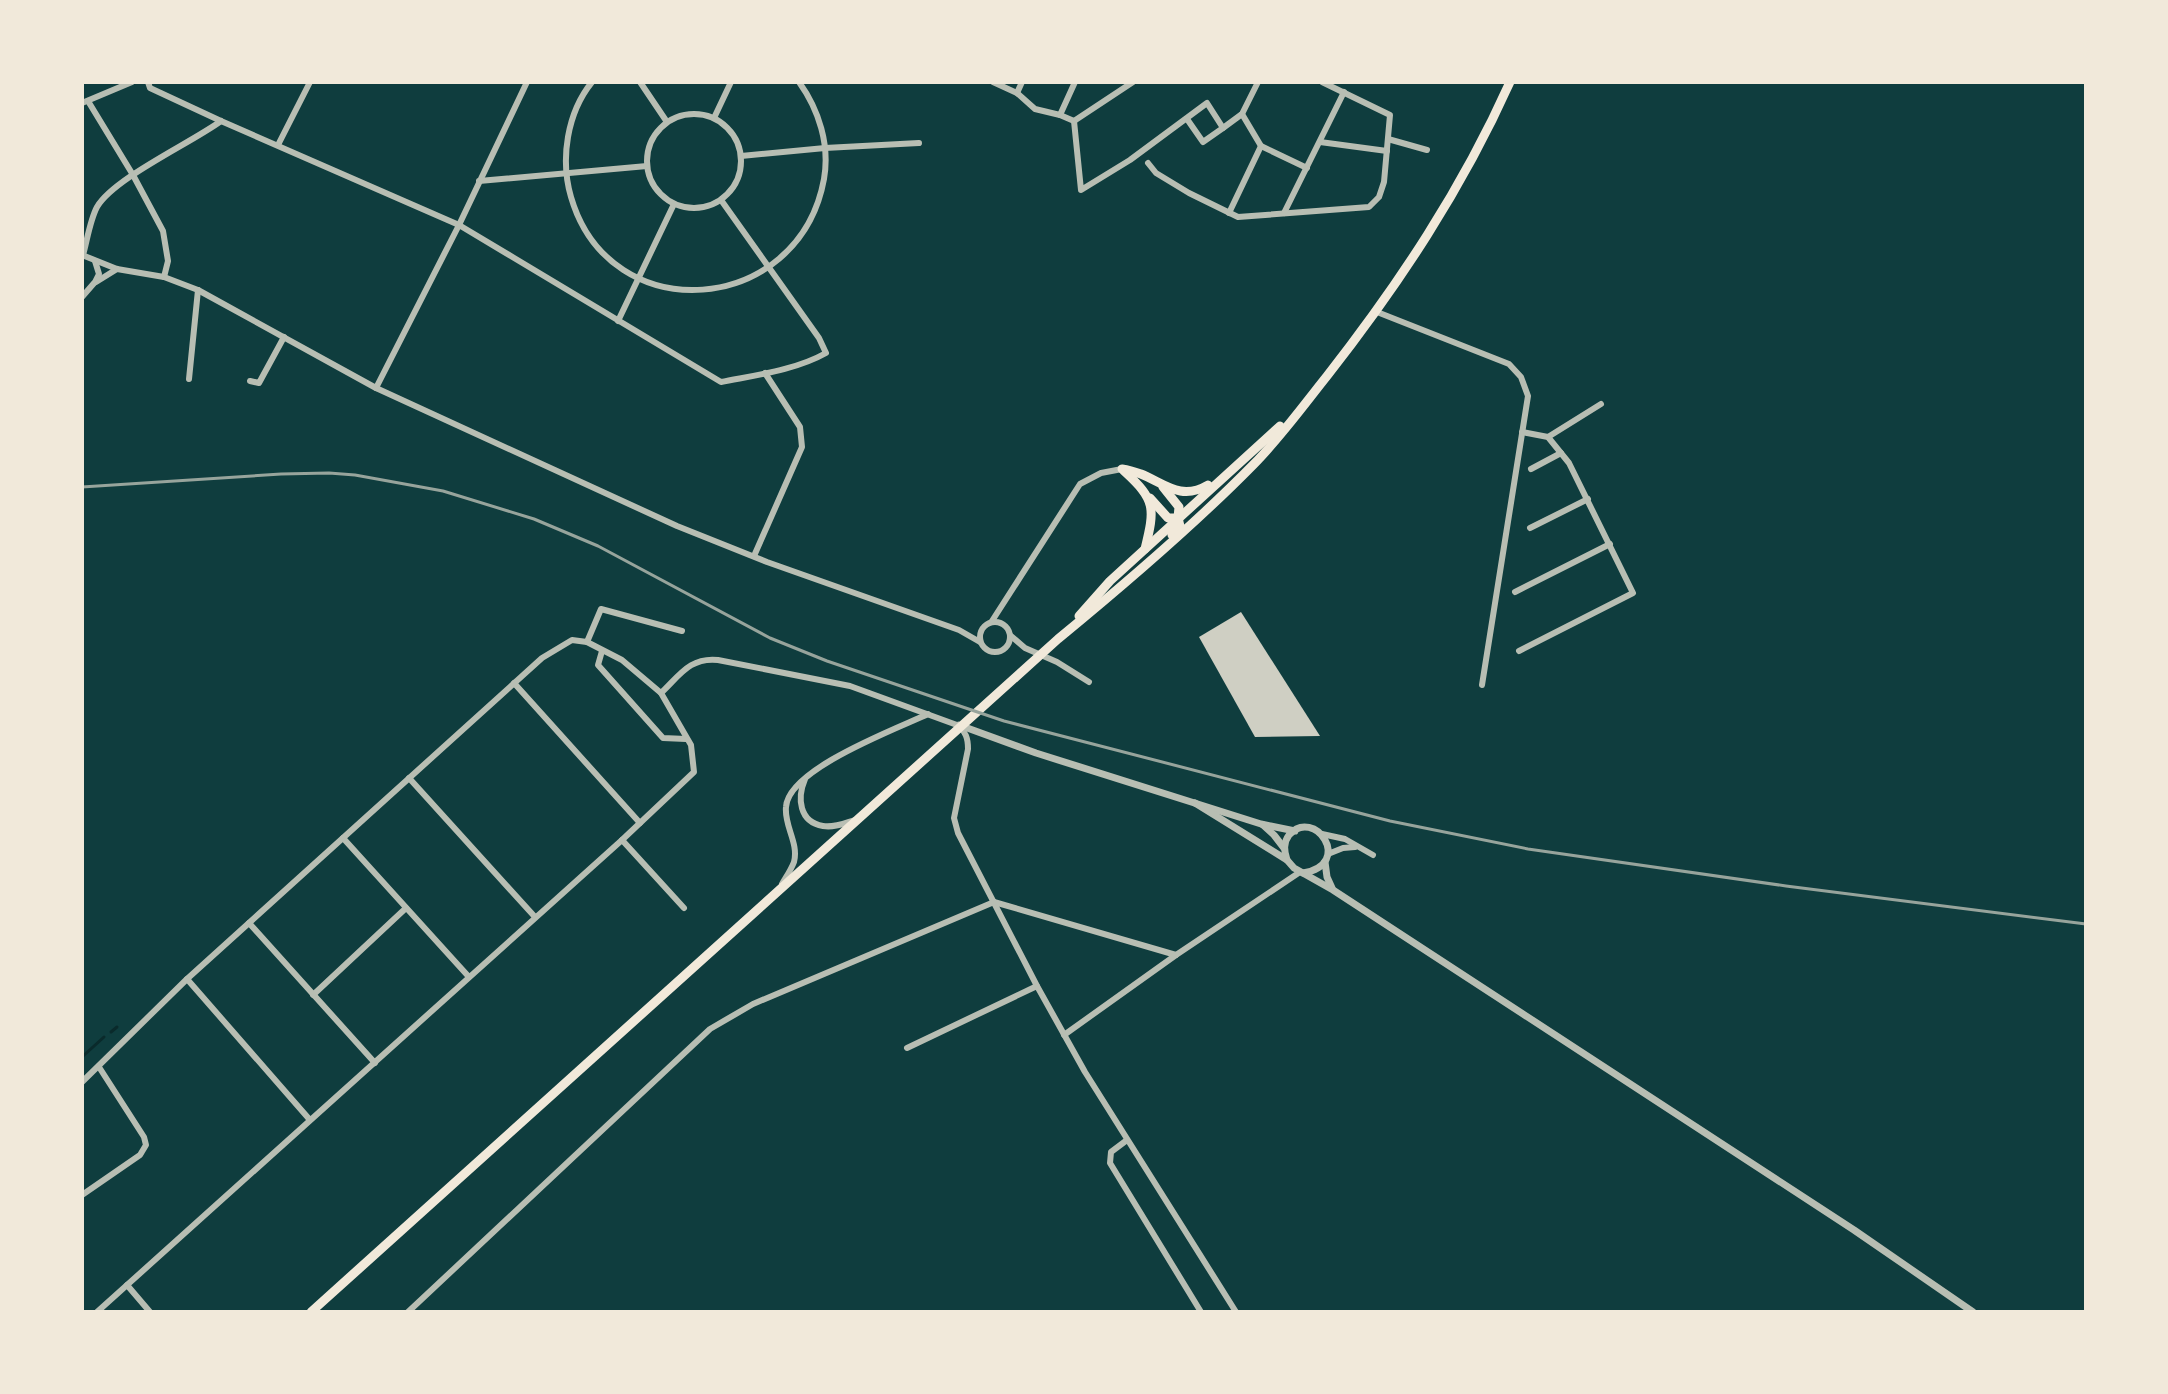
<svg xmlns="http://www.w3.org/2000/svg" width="2168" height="1394" font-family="'Times New Roman',serif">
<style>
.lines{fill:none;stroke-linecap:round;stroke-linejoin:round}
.stream{stroke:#0a2a2b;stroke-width:3}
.building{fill:#cfcfc3}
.minor{stroke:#b8beb3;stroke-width:6}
.tertiary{stroke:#b8beb3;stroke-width:7}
.primary{stroke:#f1e9da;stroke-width:9}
.rail{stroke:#97a49c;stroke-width:3}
</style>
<rect width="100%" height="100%" fill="#0f3d3e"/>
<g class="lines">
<g class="stream">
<polyline points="111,1032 117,1027"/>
<polyline points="82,1057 104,1037"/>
</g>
</g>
<polygon class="building" points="1241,612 1320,736 1255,737 1199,637"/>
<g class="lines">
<g class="minor">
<path d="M 148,82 L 150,88 L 221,121 L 459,225 L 721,382 C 756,375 796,370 826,353 L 819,338 L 721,200"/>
<path d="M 592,82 C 567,113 560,159 571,197 C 610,331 799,316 824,179 C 830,145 819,110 799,82"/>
<polyline points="640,82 667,122"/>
<polyline points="993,82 1017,93 1035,109 1060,115 1074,121"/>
<polyline points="1017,93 1022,82"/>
<polyline points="88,101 133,175 163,231 168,261 164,277"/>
<polyline points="82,103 132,82"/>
<circle cx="694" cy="161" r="47"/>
<polyline points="1242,114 1261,146 1307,168"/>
<polyline points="1060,115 1075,82"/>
<polyline points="714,118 731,82"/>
<polyline points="1187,119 1203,142 1223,128"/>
<polyline points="1074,121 1081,190 1130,160 1207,103 1223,128 1242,114 1258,82"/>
<polyline points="1074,121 1133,82"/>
<polyline points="1388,139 1427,150"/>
<polyline points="1320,142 1387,151"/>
<polyline points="278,145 310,82"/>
<polyline points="741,156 825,148 919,143"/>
<polyline points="1148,163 1156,173 1189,193 1238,217 1369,207 1379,197 1384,182 1390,115 1322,82"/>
<polyline points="479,181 647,166"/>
<polyline points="1229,213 1261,146"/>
<polyline points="1284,213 1344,92"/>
<polyline points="82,255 117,269 164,277 198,290 376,388 677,526 767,562 959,630 980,642"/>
<path d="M 83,255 C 87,241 90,220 97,207 C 114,178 191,143 221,121"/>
<polyline points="96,282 117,269"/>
<polyline points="82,297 95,282 99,274 95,261"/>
<polyline points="1377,312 1509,364 1521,377 1528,396 1482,685"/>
<polyline points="618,321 674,204"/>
<polyline points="189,379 198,290"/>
<polyline points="250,381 259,383 284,337"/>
<polyline points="376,388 459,225 527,82"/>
<polyline points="1548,437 1601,404"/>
<polyline points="1531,469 1561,453"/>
<polyline points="1530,528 1588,499"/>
<polyline points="754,556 802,447 800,427 765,373"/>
<polyline points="1515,592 1610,544"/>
<polyline points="992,621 1080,484 1101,473 1122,469"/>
<circle cx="995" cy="637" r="15"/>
<polyline points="1011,636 1025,648 1057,662 1089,682"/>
<polyline points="587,642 601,609 682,631"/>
<polyline points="602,651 598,665 663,738 686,739"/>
<polyline points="1519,651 1633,593 1569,463 1548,437 1522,432"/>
<polyline points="514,683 640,823"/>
<path d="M 661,693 C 680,675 690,657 718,660 L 850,686 L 957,725 C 966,732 968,738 968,749 L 954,818 L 958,833 L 1037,986 L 1085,1072 L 1236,1312"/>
<polyline points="409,778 535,917"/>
<path d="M 805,779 C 797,798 799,822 823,826 C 834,828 845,823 855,820"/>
<polyline points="1322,834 1345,839 1373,855"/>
<polyline points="343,838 469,977"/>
<polyline points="622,840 684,908"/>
<polyline points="1328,854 1343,848 1355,847"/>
<path d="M 782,884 C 786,877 791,870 794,862 C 799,843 784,826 786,807 C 788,769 896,729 928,714"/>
<polyline points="994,902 1176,955"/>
<polyline points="249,923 375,1063"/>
<polyline points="187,979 310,1120"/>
<polyline points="313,995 406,908"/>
<polyline points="1064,1035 1176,955 1300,872"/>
<polyline points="907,1048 1037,986"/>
<polyline points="82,1082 187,979 542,658 572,640 587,642 622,660 661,693 691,745 694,772 622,840 97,1312"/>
<polyline points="1127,1140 1111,1152 1110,1163 1201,1312"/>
<polyline points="82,1195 140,1155 146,1145 144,1137 99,1067"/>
<polyline points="127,1285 150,1312"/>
<polyline points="408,1312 710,1029 753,1004 994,902"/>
</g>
<g class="tertiary">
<polyline points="959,725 1036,753 1261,824 1295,831"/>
<polyline points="1195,803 1287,860 1294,868 1333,890 1854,1230 1973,1312"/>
<polyline points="1263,825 1274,835 1284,848"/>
<path d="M 1287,860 C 1284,851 1283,843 1289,835 C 1314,806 1355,864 1303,873"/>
<polyline points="1325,862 1327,877 1332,888"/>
</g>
<g class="primary">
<path d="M 1122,469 C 1128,470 1135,472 1141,474 C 1165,484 1181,501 1208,485"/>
<path d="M 1124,471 C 1156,500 1155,508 1145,549"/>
<polyline points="1163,487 1179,507 1178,518 1180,526 1172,535"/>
<polyline points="1150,498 1168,518 1177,518"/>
<polyline points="1079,616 1110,581 1280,426"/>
<path d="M 311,1312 L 1058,639 C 1125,584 1192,527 1253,465 C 1280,438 1303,406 1327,376 C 1399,284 1462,189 1510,82"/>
</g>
<polyline class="rail" points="82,487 281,474 329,473 355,475 443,491 534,519 598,546 770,638 827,661 1004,721 1390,821 1528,849 1786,886 2086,924"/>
</g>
<rect width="2168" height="1394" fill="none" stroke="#f1e9da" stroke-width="168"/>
</svg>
